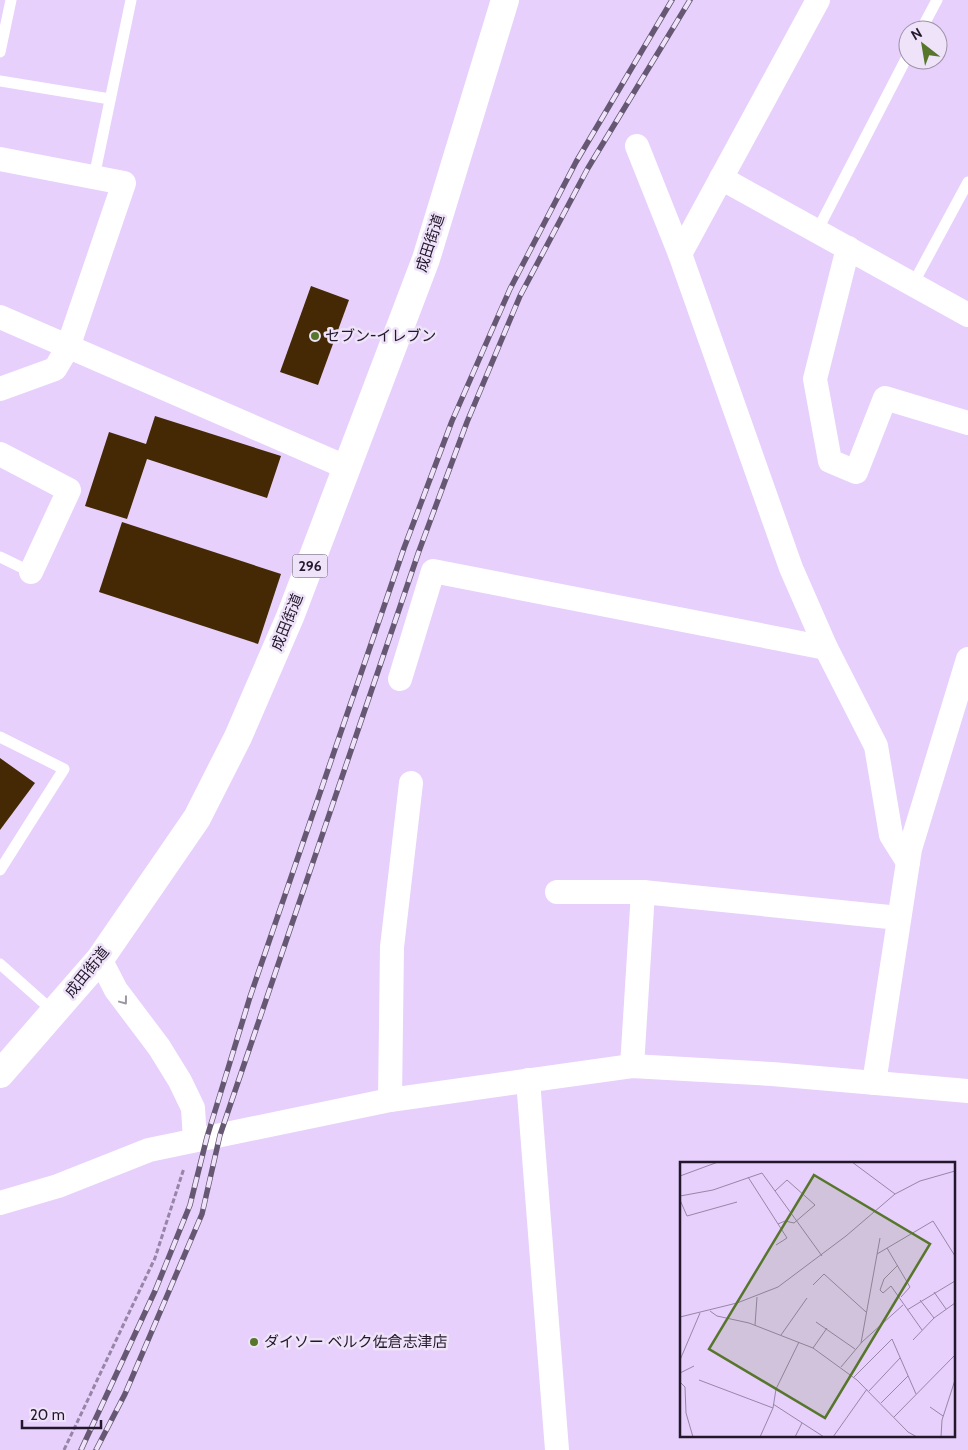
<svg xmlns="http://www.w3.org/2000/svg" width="968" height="1450" font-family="Cabin,'Noto Sans JP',sans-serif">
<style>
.building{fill:#442904}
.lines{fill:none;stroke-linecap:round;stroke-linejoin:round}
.path{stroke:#9785a7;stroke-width:3;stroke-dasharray:5 2.5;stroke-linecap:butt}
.service{stroke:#fff;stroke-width:11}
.minor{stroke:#fff;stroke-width:24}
.trunk{stroke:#fff;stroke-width:28}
.rail-casing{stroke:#665773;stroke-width:5.5}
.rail{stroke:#eee3f8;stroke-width:4;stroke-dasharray:11;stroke-linecap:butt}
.oneway{stroke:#9c97a0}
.poi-dot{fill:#57762c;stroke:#eee3f8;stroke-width:2}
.labels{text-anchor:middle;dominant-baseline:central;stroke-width:5;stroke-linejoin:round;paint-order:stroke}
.shield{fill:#eee3f8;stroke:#5f5468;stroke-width:1}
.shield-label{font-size:14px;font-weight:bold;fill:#22172b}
.street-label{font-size:15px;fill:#22172b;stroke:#eee3f8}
.poi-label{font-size:15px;fill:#22172b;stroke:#eee3f8;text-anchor:start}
.inset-road{fill:none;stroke:#9886a8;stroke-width:1}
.view{fill:#57762c;fill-opacity:0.15;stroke:#57762c;stroke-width:2.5}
.inset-edge{fill:none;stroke:#22172b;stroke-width:2.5}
</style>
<rect width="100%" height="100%" fill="#e7d0fb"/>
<g class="building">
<polygon points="311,286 349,300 318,385 280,372"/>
<polygon points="155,416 281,456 267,498 147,459 127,519 85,506 109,432 146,444"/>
<polygon points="122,522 281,574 258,644 99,592"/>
<polygon points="0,758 35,783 0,830"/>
</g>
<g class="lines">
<polyline class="path" points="64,1450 155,1258 184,1168"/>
<g class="service">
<polyline points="921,30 937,0"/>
<polyline points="0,52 11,0"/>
<polyline points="0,81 110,99"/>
<polyline points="94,177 131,0"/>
<polyline points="817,231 908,55"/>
<polyline points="913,284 968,182"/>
<polyline points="0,557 31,572"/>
<polyline points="0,737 64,769 0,870"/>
<polyline points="0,964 54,1012"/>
</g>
<g class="minor">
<polyline points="637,146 680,254 791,568 826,648 876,746 891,835 908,862"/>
<polyline points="0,159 124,183 68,347 55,369 0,389"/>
<polyline points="721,178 968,315"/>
<polyline points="848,248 815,379 830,461 856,472 885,398 968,423"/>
<polyline points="680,254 818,0"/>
<polyline points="0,317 348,468"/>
<polyline points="0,454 69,490 31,572"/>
<polyline points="400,679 433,571 826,648"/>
<polyline points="557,892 643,892 899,918"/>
<polyline points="100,959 116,990 159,1047 180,1081 193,1108 195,1140"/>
<polyline points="632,1066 643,892"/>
<polyline points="528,1080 557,1450"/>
<polyline points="874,1083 910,849 968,659"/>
<polyline points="390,1100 392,947 411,783"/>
<polyline points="0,1203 58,1186 149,1150 390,1100 632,1066 772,1074 968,1091"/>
</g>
<polyline class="trunk" points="0,1074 100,959 197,818 238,737 290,617 426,259 505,0"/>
<g class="rail-casing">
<g id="rail">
<polyline points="81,1450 155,1291 190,1205 207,1137 250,997 404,548 452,421 510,289 576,162 672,0"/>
<polyline points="96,1450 125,1394 202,1214 220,1135 419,551 467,422 520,296 588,168 690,0"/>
</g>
</g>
<use href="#rail" class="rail"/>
</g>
<defs><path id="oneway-chevron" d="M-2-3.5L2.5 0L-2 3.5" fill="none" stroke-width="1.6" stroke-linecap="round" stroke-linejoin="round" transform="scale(1.25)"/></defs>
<use class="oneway" href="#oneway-chevron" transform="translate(124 1001) rotate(53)"/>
<g class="poi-dot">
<circle cx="315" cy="336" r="5"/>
<circle cx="254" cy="1342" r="5"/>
</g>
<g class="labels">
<rect class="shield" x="292.5" y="554.5" width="35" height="23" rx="4"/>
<g class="shield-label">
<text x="310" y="566">296</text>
</g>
<g class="street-label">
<text transform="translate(430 243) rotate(-72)">成田街道</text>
<text transform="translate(287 622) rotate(-68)">成田街道</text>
<text transform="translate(87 972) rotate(-51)">成田街道</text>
</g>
<g class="poi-label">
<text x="325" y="336">セブン-イレブン</text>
<text x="264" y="1342">ダイソー ベルク佐倉志津店</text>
</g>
</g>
<g transform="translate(680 1162)">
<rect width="275" height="275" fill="#e7d0fb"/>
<path class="inset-road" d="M 172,0 L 215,32M 0,14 L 38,0M 68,15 L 107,76 L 96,83M 95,29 L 107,18 L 135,43 L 114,61 L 105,59 L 98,62M 0,34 L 33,28 L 82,11 L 142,94M 0,38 L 7,54 L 57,40M 207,86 L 230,125 L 221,135M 197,92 L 253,59 L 275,94M 218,103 L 204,117 L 200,128 L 203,131 L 211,124 L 242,168M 133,123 L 144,112 L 186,150M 254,130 L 266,147M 240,138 L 254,156M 227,148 L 275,119M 30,149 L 37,154 L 69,161 L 133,186 L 177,218 L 228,270 L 237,275M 0,155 L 57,141 L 98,125 L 166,74 L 215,32 L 240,19 L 275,9M 136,160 L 175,187M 75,163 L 77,135M 101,173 L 127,136M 233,178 L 254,156 L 275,141M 181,181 L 200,76M 133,186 L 147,166M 0,198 L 20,151M 161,205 L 182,180 L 223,143M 0,211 L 14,204M 174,215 L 212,177 L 236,232M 19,218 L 93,246M 0,220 L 5,225 L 6,251 L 13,275M 189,229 L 220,196M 201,241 L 228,214M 93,242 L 144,275M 250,245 L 263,254M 214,255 L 275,193M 80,275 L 93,246 L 96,227 L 119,180M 115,275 L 122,261M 153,275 L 187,227M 261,275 L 262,258 L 275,218"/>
<path class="view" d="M 134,13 L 250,82 L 145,256 L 29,187 Z"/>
<rect width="275" height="275" class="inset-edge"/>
</g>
<g transform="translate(923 45) rotate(329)"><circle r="24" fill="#eee3f8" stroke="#9c91a6"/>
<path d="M0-4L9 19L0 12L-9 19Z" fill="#57762c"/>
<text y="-8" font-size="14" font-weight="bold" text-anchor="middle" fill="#22172b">N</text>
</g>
<path d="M22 1420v8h79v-8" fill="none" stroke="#22172b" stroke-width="2.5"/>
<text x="30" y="1420" font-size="15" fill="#22172b" stroke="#eee3f8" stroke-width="4" paint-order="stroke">20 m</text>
</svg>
